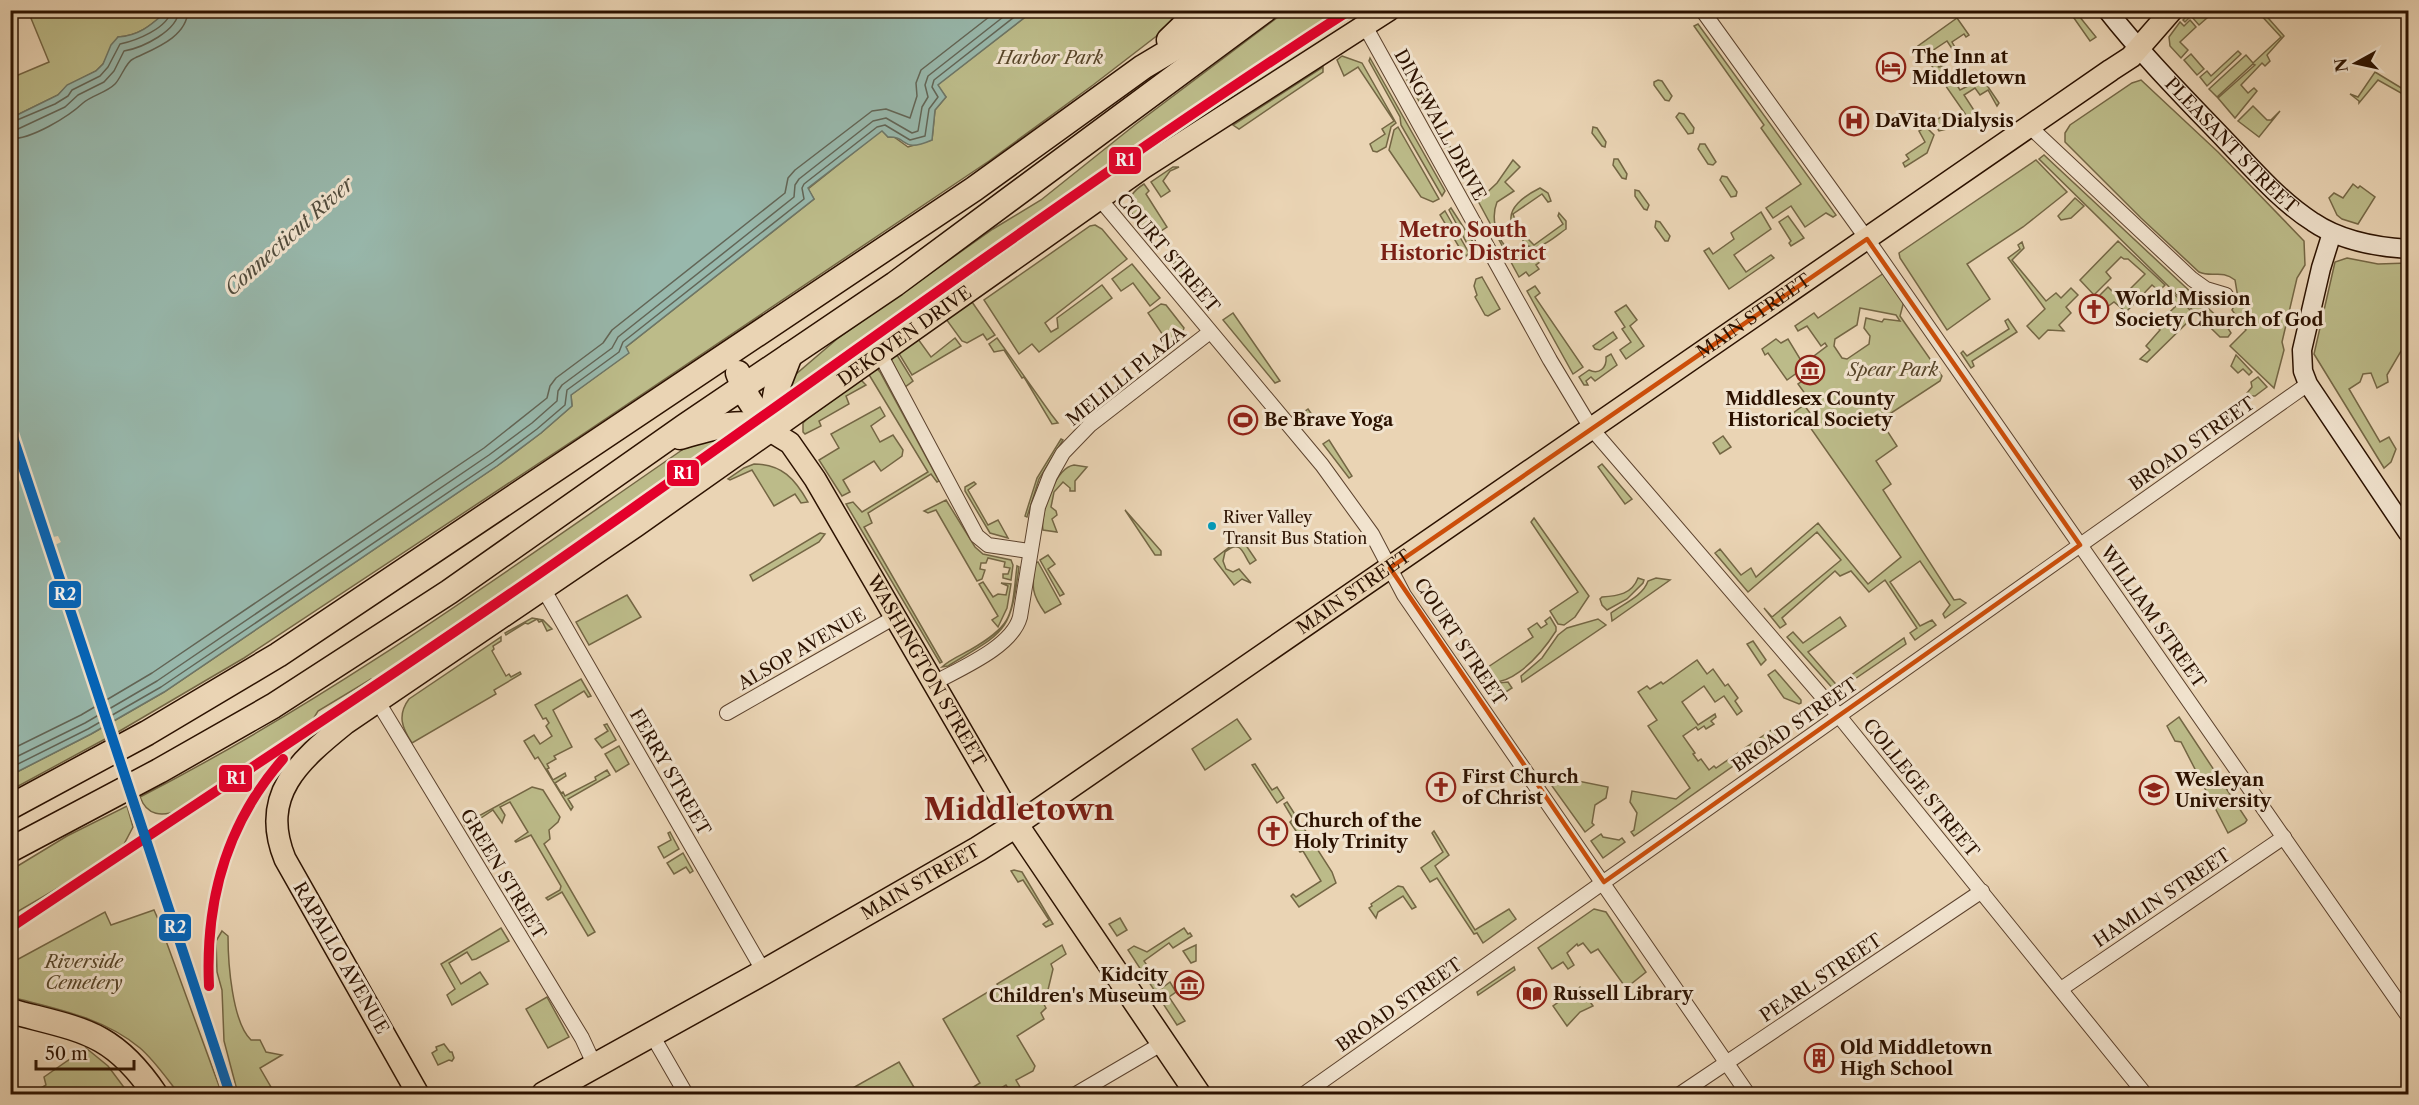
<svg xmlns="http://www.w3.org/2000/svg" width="2419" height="1105" font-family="'Libre Caslon Text',serif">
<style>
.green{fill:#bcbb89;stroke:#746644;stroke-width:1.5;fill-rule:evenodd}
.water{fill:#98b8ac;stroke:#6d7667;stroke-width:1.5}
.pier{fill:#ead4b4}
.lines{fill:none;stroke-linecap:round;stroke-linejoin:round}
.shore{stroke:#626556;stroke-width:1.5}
.street-casing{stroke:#5c422d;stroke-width:16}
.secondary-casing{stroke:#2c1200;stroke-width:21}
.primary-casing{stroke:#2c1200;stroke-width:24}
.highway-casing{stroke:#2c1200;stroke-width:27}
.street{stroke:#f1e3ce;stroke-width:14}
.secondary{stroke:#f1e3ce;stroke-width:18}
.primary{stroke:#ead4b4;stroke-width:21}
.highway{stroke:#ead4b4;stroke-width:24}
.rail-1-casing{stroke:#f1e3ce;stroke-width:15}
.rail-2-casing{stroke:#f1e3ce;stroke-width:15}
.rail-1{stroke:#e4002b;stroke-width:10}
.rail-2{stroke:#0065bd;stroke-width:10}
.marked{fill:none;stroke:#cc4e0a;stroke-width:4.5;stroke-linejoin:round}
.bus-dot{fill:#049ab9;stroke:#f1e3ce;stroke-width:2}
.labels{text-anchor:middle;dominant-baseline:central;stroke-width:6;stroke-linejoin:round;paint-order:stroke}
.bus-label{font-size:16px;fill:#2c1200;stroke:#f1e3ce;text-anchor:start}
.poi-label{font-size:18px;font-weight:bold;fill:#2c1200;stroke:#f1e3ce;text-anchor:start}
.park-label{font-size:18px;font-style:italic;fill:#574529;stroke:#f1e3ce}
.street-label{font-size:18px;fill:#2c1200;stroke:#f1e3ce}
.neighbourhood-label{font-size:20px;font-weight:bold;fill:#7a1f14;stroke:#f1e3ce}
.water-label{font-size:20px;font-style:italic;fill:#524c3c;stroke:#f1e3ce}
.town-label{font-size:30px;font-weight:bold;fill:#7a1f14;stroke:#f1e3ce}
.line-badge{stroke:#f1e3ce;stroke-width:2}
.badge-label{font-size:16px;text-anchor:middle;font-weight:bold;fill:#fff}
</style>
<rect width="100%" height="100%" fill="#ead4b4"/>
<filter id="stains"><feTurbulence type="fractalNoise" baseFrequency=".00333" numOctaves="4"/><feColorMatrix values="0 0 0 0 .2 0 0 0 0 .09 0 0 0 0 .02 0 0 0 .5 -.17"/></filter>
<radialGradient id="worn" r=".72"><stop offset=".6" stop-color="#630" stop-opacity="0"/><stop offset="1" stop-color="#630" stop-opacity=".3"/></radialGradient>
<g class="green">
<path d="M 28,11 L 168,11 C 152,24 140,36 118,37 L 103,64 L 96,71 L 68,85 L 58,95 L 11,118 L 11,78 L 49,62 Z"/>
<polygon points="1033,11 1189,11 1093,85 989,161 580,436 244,658 118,732 11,790 11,775 91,734 164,692 497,466 541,433 572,406 571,395 628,353 626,347 814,199 808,189 882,130 888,137 894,137 908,147 932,140 935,110 946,97 937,85"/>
<path d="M 1286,11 L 1361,11 C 1164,132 976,269 789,406 L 784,403 L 788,381 L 837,339 L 993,229 L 1041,200 L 1136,124 Z"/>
<polygon points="2069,11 2075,11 2096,37 2090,41"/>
<polygon points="2192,11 2192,10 2215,11 2199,25 2191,16 2185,22 2183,20"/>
<polygon points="2257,11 2262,11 2284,36 2267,55 2270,61 2265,66 2262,63 2241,85 2248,93 2254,88 2257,91 2235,118 2218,98 2255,65 2253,64 2217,97 2209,89 2246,55 2253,63 2281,37"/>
<polygon points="1957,18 1969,35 1966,37 1964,34 1952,42 1956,49 1953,50 1947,41 1929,53 1939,67 1944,65 1960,90 1980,80 1984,81 1999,103 1997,106 1988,90 1980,95 1975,88 1964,95 1979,118 1963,129 1955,127 1939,131 1935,125 1936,120 1941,117 1948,127 1966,115 1918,46"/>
<polygon points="2190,20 2196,27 2180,42 2188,50 2181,58 2170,46 2169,37 2180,22 2184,26"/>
<polygon points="1698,24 1836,215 1833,217 1826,213 1805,227 1791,206 1773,218 1766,208 1801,184 1761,128 1764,125 1694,26"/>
<polygon points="2238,51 2241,54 2207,86 2200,77 2207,71 2211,76"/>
<polygon points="2191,54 2204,69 2197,75 2184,60"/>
<polygon points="1342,56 1362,63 1396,123 1391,127 1386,147 1377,152 1373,151 1370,144 1385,134 1382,129 1394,121 1358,67 1344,76 1337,60"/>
<polygon points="1370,58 1445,191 1442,196 1401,125 1400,117 1369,61"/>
<polygon points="1323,67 1323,72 1239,129 1233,125"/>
<polygon points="2375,72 2408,92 2408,97 2378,80 2359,103 2359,101 2350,94 2358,97"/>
<polygon points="1410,76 1460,164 1456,167 1406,78"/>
<polygon points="1658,80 1662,81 1672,96 1669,101 1665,100 1654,85 1654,82"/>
<path d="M 2141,80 L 2218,152 L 2304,241 L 2305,265 L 2297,278 L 2282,342 L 2284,350 L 2274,388 L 2230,346 L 2246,330 L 2232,310 L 2238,298 L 2235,280 C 2221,269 2213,278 2199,272 L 2141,218 L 2065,142 L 2065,133 L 2070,125 L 2132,83 Z"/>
<polygon points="2253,106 2267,120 2271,120 2280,111 2259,137 2238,121"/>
<polygon points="1679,113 1684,114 1694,128 1693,133 1688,134 1676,117"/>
<polygon points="1398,127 1439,199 1433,202 1421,197 1389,150 1394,130"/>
<polygon points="1593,127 1597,128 1606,142 1605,147 1602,146 1592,133"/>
<polygon points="1926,127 1934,135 1927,153 1905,167 1903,163 1909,159 1906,155 1925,142 1919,131"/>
<polygon points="1700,144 1705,144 1716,162 1713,165 1708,164 1698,149"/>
<polygon points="2044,155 2226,325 2231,333 2228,337 2220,337 2039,159"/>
<polygon points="1614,159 1618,159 1627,174 1626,179 1622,178 1613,165"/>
<path d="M 1513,160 L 1520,167 L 1505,182 L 1514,191 L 1497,202 C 1485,232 1514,271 1547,257 L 1536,265 L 1539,269 L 1529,276 L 1526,272 L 1519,277 L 1478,201 L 1497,183 Z"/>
<polygon points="2036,160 2067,192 2023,227 1967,264 1990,299 1947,330 1900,258 1899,253"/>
<polygon points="1173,167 1179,167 1170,171 1163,181 1170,191 1161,197 1151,182"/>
<polygon points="1722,176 1727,177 1737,192 1736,196 1731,197 1720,180"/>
<path d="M 1144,184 L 1149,191 L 1146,194 L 1167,227 L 1155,235 L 1154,238 L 1151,238 C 1135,219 1115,202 1144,184 Z"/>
<polygon points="2353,184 2358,188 2360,186 2375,197 2358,224 2342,219 2337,215 2329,198 2334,193 2343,198"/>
<path d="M 1540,188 L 1548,193 L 1551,201 L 1548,202 L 1542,194 L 1513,214 L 1517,225 L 1513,226 C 1504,209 1526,195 1540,188 Z"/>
<polygon points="1635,190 1639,191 1649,205 1647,210 1644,209 1635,196"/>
<polygon points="2075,198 2084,206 2071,218 2061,220 2058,216"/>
<polygon points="1451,208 1475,245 1470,249 1449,210"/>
<polygon points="1445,211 1469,253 1465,257 1440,215"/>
<polygon points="1761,212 1771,229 1734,255 1746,272 1771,255 1774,258 1729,289 1704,251 1709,248 1713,254 1734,239 1731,233"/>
<path d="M 1559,213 L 1566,221 L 1566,229 C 1554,237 1537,255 1523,243 L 1523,239 L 1526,237 L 1534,245 L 1563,224 L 1558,216 Z"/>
<polygon points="1788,216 1804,238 1791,246 1789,243 1791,241 1779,222"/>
<polygon points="1656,221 1660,222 1670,236 1668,241 1665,241 1655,227"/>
<polygon points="1095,225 1102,229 1127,259 1045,323 1051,332 1058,328 1057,318 1102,285 1112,298 1039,352 1032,344 1019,354 984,300 1090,226"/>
<polygon points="2118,241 2165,285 2159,291 2152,285 2126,312 2114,302 2107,307 2097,298 2108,287 2117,296 2124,289 2127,292 2145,274 2128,259 2124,259 2121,257 2106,272 2111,278 2094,295 2080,280"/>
<polygon points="2022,242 2024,248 2012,260 2046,301 2056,293 2061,298 2071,288 2078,295 2066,307 2071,313 2059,325 2064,331 2048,330 2039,339 2027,326 2045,309 2008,258 2020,249 2018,245"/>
<polygon points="2347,258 2378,264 2408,263 2408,348 2401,351 2387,375 2388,382 2377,388 2371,373 2363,374 2360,382 2349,389 2380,442 2389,437 2396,449 2391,462 2384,468 2314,354 2335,262"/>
<polygon points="1173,262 1180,262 1197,287 1194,290 1174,266"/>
<polygon points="1132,264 1160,298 1150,306 1133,283 1121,291 1112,279"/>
<path d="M 1884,273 L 1904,301 L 1900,316 L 1942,376 L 1940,381 L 1888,415 L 1884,426 L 1897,446 L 1876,461 L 1891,484 L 1883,490 L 1954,600 L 1960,599 L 1966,603 L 1945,618 L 1943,614 L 1950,605 L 1920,561 L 1890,582 L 1920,626 L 1932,620 L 1936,625 L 1915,640 L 1910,633 L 1917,628 L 1885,580 L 1869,592 L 1851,571 L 1840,576 L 1835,571 L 1782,618 L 1786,624 L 1780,628 L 1764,608 L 1772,617 L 1841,560 L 1817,532 L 1748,592 L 1715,553 L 1720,549 L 1741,575 L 1751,568 L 1756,577 L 1818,523 L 1868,584 L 1901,557 L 1805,420 L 1792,428 L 1785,419 L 1804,405 L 1810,413 L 1816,409 L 1798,384 L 1820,369 L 1817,365 L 1819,364 L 1814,356 L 1827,346 L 1825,343 L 1821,346 L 1807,326 L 1798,331 L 1795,326 L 1814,313 L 1818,318 ZM 1860,308 L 1896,315 L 1900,321 L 1884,319 L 1882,322 L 1866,318 L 1864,328 L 1870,336 L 1869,344 L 1847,359 L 1842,358 L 1834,346 L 1835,339 L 1857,325 Z"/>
<polygon points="1482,277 1500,309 1488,316 1485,315 1475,297 1477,295 1474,286 1476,279"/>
<polygon points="1535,286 1540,293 1535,297 1583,367 1573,374 1527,291"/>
<polygon points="2170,290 2195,315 2147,362 2140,359 2150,350 2146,346 2160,330 2156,325 2176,306 2164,295"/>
<polygon points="972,302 995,335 987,340 983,334 967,343 962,341 946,319"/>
<polygon points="1161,304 1166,305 1184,328 1180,339 1164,353 1159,347 1167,341 1148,313"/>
<polygon points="1626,305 1637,320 1630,326 1644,346 1626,359 1620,350 1631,342 1622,329 1625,327 1615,312"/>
<polygon points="1233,313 1280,381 1275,383 1223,320"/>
<polygon points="2008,319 2017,332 1972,361 1974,366 1971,368 1961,353 1963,351 1967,356 2009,329 2005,321"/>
<polygon points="1613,332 1617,338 1600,350 1595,349 1593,346"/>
<polygon points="955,338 961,346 912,375 898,352 918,339 931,357"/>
<polygon points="997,338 1051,414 1058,423 1052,424 1024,377 1022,378 1004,350 994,352 989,344"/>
<polygon points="1776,339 1781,343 1788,339 1805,367 1787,380 1768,353 1765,355 1762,349"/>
<path d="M 1611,354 L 1617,365 L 1595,381 L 1591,377 L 1586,381 L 1588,385 L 1584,385 L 1579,377 L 1589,370 C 1599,375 1607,368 1606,357 Z"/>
<polygon points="897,355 913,381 905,387 891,359"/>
<polygon points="2236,355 2252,372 2249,375 2243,369 2238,373 2231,366"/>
<polygon points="875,366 880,372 939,481 937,482 931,474 868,513 872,523 864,527 942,662 940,663 846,504 853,502 862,512 928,472 868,373"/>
<polygon points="2258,377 2267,387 2255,396 2250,396 2247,393 2252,387 2251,382"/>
<polygon points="861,380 866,385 846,396 849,404 819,421 821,426 805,434 803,432 803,423 807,419"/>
<polygon points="880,407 885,416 871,426 880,442 893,435 903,450 902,456 881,471 874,461 843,480 850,492 842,496 819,460 839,448 831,434"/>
<polygon points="1308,409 1317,422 1310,427 1300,415"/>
<path d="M 731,432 L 743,439 L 638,515 L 378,689 L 371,679 L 318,711 L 312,721 L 299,731 L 180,810 C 162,817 147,816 140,797 C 337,696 516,564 698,439 Z"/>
<polygon points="1723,436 1731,447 1720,454 1713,443"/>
<polygon points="1061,439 1063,440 1039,479 1027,517 1025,516 1037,478"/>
<polygon points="1329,440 1352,476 1349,478 1323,444"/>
<path d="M 754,464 C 782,464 795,479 808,502 L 801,503 L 795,494 L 774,506 L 752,470 L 730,480 L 728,479 L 744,468 Z"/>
<polygon points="1602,464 1632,499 1625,504 1598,467"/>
<path d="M 1074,465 L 1087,467 L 1075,481 L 1075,491 L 1070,491 L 1070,488 L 1063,482 L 1054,492 L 1051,507 L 1056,511 L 1057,515 L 1052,519 L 1057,532 L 1043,530 C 1040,513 1055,468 1074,465 Z"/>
<polygon points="974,482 976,484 968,490 988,525 998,520 1008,538 990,533 965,491 965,487"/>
<polygon points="946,500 975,547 983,554 1011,560 1013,565 1011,580 1003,578 1003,574 1008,574 1010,568 1004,567 1005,562 988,558 986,563 981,563 980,569 985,570 982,579 977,581 936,510 928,513 924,511"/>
<polygon points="1125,510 1161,551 1161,555 1155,555"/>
<polygon points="1534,518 1589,596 1575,617 1564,625 1558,624 1550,611 1578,592 1531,522"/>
<polygon points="820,533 825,534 819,542 753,581 750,575"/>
<path d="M 1241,538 L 1256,560 L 1250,564 C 1243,555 1242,538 1225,552 L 1223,561 L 1226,569 L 1233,572 L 1239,569 L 1251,583 L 1242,579 L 1234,585 L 1214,559 Z"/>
<polygon points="1048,555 1055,564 1048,569 1064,594 1060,596 1040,560"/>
<path d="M 1038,562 L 1061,604 L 1045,613 C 1031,593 1032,587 1035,563 Z"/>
<path d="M 1017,566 L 1019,567 C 1010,635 1005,631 948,666 L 942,667 C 949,660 961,655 970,650 C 1015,624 1011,616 1017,566 Z"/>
<path d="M 1638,578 L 1644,580 L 1643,583 L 1627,599 L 1607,610 L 1602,605 L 1600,599 L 1602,597 C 1618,596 1632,594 1638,578 Z"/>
<path d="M 1656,578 L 1670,580 L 1612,621 L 1611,613 C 1623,604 1643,596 1648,581 Z"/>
<polygon points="983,582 993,597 998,594 1006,595 1008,586 1001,583 1011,584 1007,608 998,627 992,620 998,616 979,584"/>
<polygon points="627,595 641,617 589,645 576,622"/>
<path d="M 1550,617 L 1556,627 L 1556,631 C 1542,653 1500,705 1473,670 L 1479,673 L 1533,637 L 1528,629 L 1537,623 L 1541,628 L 1547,624 L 1545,621 Z"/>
<polygon points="1840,617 1846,626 1808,652 1840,689 1836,692 1787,637 1793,632 1803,643"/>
<polygon points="532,618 543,620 552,629 547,631 542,621 539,622 537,619 528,624 525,623 506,635 505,633"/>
<polygon points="1598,619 1606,625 1522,682 1521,676 1542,658 1558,635 1567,628"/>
<path d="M 501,637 L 501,641 L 493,646 L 494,649 L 492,651 L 506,676 L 509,674 L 511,677 L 520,672 L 521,674 L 494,690 L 496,694 L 412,743 C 402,728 397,715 409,699 Z"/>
<polygon points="1904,638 1906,644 1846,685 1843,681"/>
<polygon points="1753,641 1766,660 1761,665 1747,644"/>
<polygon points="1697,660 1707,674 1713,669 1725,686 1728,684 1738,698 1735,701 1742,711 1737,715 1724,696 1715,702 1704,686 1682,702 1698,725 1715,714 1716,717 1711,721 1714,724 1706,729 1704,726 1698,730 1696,727 1683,736 1695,753 1693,754 1698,761 1701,759 1709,770 1714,766 1716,768 1741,751 1746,757 1634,836 1631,832 1634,830 1637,813 1630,802 1632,791 1676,799 1690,788 1648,726 1657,720 1638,692 1647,686 1650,689 1661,682 1663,684"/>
<polygon points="1775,670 1801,700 1801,703 1799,704 1784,698 1768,675"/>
<polygon points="581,679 591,696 588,697 584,691 553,710 572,747 554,756 556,759 547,764 549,768 547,769 553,780 565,773 566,776 555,783 561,793 563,792 565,796 596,780 595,777 607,770 610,775 568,799 573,807 571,810 538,757 535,759 524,741 534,735 540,744 552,736 546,726 549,723 546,718 543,719 535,705"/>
<polygon points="1508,682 1512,688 1498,697 1491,696 1486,688 1488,684"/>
<polygon points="2179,717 2247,820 2245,823 2228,833 2181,742 2175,741 2167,726"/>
<polygon points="1237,719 1251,739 1205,770 1192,749"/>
<polygon points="607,724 616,740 602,748 595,739 608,731 604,725"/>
<polygon points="1776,727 1783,730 1749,754 1745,748"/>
<polygon points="619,746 629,764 616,772 605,754"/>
<polygon points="1255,764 1272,790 1277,787 1284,798 1277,803 1252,765"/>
<polygon points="1563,778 1608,787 1606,798 1595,805 1592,823 1594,825 1585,832 1552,786"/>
<polygon points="532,787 543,790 560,817 558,822 549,830 550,839 544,844 595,932 588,936 562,892 548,900 546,898 560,890 561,886 531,835 516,842 515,841 528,832 510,802 500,807 505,815 502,823 493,810 466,828 464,824"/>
<polygon points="1287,802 1332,872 1336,883 1299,907 1291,896 1293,894 1296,897 1321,881 1303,851 1300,852 1295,845 1302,840 1290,822 1293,819 1284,804"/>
<polygon points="127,806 133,827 123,846 108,859 20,910 11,918 11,870 67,836"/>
<polygon points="1434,831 1449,855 1435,866 1475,930 1509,909 1516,919 1483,943 1477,933 1474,934 1437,878 1430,882 1421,868 1443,852 1432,833"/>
<polygon points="670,832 679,849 664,858 658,847 671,840 668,833"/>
<polygon points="1601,834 1603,837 1619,840 1622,838 1625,842 1603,858 1591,841"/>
<polygon points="683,853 693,871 690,873 686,867 674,874 667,863"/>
<polygon points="1014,870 1022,872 1053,924 1046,927 1043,924 1049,920 1023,880 1018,882 1011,871"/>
<polygon points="1398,886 1403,887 1416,907 1412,909 1403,896 1378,912 1376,918 1369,908 1372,906 1371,904"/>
<polygon points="1594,909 1606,912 1646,972 1626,988 1598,949 1591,953 1583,943 1578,946 1577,944 1567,953 1574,965 1568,969 1563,962 1552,969 1538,948"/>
<path d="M 154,910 L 158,919 L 222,1094 L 179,1094 C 167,1079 155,1061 140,1048 C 103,1017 56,1009 11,997 L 11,963 L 105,912 L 111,925 Z"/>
<polygon points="1120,918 1127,930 1117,936 1109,924"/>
<polygon points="501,928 509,941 476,959 472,960 467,952 449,963 461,984 480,972 488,984 452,1005 447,995 455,989 441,964"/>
<polygon points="1184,928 1188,934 1190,933 1192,936 1173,948 1169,943 1144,961 1162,988 1170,982 1176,992 1169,997 1185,1021 1177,1025 1128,950 1134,946 1147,952"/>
<path d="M 222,931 L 228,936 C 228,962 232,1022 251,1040 L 260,1040 L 266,1052 L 282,1055 L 260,1068 L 275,1094 L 238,1094 L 224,1041 L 222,990 L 217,972 L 216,941 Z"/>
<polygon points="1062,945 1066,954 1051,964 1053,969 1047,994 1041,999 1046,1008 1041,1013 1044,1019 1017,1036 1035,1066 1033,1071 1016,1080 1024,1094 1012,1094 1006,1085 991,1094 962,1094 980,1083 943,1019 998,986 997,984"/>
<polygon points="1196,945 1196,961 1191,963 1183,951"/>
<polygon points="1514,967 1515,970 1478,995 1477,992"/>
<polygon points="1580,987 1593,1006 1580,1012 1567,1026 1553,1006"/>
<polygon points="547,997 569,1037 548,1048 526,1009"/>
<polygon points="444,1044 450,1052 452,1052 454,1058 452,1061 449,1060 438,1065 432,1053 437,1050 436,1047"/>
<polygon points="86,1048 108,1066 129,1094 31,1094 46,1085 44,1077"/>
<polygon points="899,1062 918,1094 842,1094"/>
</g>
<path class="water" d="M 168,10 L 1033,11 L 938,85 L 946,97 L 935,110 L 932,140 C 900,154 909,136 888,137 L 882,131 L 808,188 L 814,199 L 626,347 L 629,353 L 571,395 L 572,406 L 541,433 L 497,466 L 164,692 L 91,734 L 11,775 L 11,118 L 58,95 L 67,85 L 96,71 L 103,64 L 111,45 L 118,37 C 140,36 152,24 168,10 Z"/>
<polygon class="pier" points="11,410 53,537 58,536 61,542 55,545 115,724 105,730 11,445"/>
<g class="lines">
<g class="shore">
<path d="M 10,123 L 55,104 L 68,96 L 72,90 L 100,76 L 108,67 L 120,44 C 135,41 169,28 171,10"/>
<path d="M 10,130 L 18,129 L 65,107 L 78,95 L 104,82 L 114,71 L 124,51 C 142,48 178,31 179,10"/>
<path d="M 10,139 C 32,139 68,117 83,103 C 92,95 106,93 115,84 C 121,78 126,62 133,59 C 153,49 187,38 188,10"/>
<polyline points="10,750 81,715 152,673 484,448 547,398 550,386 556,378 603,343 612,330 785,193 788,178 795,170 872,111 886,109 910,118 917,96 916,83 921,70 998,10"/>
<polyline points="10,760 85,723 157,681 489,455 532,423 557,401 558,391 562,385 612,348 618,337 794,197 795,185 799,179 873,121 886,118 912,133 918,131 922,107 928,97 925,85 928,76 1012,10"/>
<polyline points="10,768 88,729 161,687 493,462 537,429 565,405 567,390 619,352 623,342 804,199 802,188 804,184 877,127 885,125 910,140 925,136 929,109 938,97 932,87 934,80 1023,10"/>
</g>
<g class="street-casing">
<g id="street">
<polyline points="1702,10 1867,239 2408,1016"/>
<polyline points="1365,26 1550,360 1591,428 1839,716 2145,1094"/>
<polyline points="2030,127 2192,279 2206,289 2226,295"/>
<polyline points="1099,198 1322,465 1372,534 1404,595 1748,1094"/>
<polyline points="880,354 977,536 988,545 1029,551"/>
<polyline points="544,590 764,972"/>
<path d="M 934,683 C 961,668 1012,647 1020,617 L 1038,507 L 1050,476 L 1063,453 L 1090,425 L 1210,332"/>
<polyline points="378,702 582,1038 595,1066"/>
<polyline points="727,713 895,617"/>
<polyline points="2061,989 2284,837"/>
<polyline points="652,1035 686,1094"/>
<polyline points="1076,1094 1163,1043"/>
<polyline points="1304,1094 2308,384"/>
<polyline points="1680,1094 1982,891"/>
</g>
</g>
<g class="secondary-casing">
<g id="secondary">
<path id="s1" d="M 2107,10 C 2144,57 2186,99 2227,142 C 2254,170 2280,201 2313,222 C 2341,241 2376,247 2408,249"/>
<polyline points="2332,233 2321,268 2302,350 2303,371 2308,384 2408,533"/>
</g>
</g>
<g class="primary-casing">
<g id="primary">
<path id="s2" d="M 769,430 L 790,443 L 815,479 L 1016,825 L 2111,70 L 2131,57 L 2172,10"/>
<path id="s3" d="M 418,1094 L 285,859 C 259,795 299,761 346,723 L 636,526 L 1143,168 L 1389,10"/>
</g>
</g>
<g class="highway-casing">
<g id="highway">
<polyline points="1169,40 1200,10"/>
<polyline points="738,373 748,398 769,430"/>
<polyline points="769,430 776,391 790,355"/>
<path d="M 680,437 C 708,429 741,417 769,430"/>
<polyline points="10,807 147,733 278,655 974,189 1143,67 1210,27 1232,10"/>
<polyline points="10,850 159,771 273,706 449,592 685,426 895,284 1265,10"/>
<path d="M 10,1011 C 80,1030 112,1030 155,1094"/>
<path id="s4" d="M 544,1094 L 764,972 L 978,849 L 1016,825 L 1198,1094"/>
</g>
</g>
<use href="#street" class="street"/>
<use href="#secondary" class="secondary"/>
<use href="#primary" class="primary"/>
<use href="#highway" class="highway"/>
<g class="rail-1-casing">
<g id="rail-1">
<path d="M 10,928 C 207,796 406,668 599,532 C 849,357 1093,175 1350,10"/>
<path d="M 209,986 C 205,900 226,824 283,759"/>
</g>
</g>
<g class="rail-2-casing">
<polyline id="rail-2" points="10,428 230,1094"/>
</g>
<use href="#rail-1" class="rail-1"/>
<use href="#rail-2" class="rail-2"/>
</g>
<path class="marked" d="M 1867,239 L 2080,545 L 1604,882 L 1390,568 Z"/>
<defs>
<g id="hotel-ring" transform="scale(1.5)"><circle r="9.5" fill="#f1e3ce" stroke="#8f2418" stroke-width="1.5"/><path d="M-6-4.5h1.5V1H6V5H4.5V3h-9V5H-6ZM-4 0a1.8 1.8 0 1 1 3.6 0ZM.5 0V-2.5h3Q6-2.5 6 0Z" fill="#8f2418"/></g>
<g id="hospital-ring" transform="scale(1.5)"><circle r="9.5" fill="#f1e3ce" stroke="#8f2418" stroke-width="1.5"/><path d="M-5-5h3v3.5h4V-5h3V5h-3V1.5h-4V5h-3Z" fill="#8f2418"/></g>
<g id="church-ring" transform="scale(1.5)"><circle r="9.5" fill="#f1e3ce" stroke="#8f2418" stroke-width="1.5"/><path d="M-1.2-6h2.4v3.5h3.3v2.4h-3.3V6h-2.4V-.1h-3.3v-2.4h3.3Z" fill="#8f2418"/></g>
<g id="museum-ring" transform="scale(1.5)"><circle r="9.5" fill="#f1e3ce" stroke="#8f2418" stroke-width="1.5"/><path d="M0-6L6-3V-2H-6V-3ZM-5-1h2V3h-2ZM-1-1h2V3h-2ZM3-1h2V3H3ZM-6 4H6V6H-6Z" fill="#8f2418"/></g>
<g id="stadium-ring" transform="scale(1.5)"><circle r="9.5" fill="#f1e3ce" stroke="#8f2418" stroke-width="1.5"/><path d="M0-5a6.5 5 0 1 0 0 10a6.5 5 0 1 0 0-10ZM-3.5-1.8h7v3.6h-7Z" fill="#8f2418"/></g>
<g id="university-ring" transform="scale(1.5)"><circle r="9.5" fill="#f1e3ce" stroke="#8f2418" stroke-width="1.5"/><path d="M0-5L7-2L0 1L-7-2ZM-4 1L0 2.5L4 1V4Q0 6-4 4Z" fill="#8f2418"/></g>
<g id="library-ring" transform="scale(1.5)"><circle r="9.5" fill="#f1e3ce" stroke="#8f2418" stroke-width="1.5"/><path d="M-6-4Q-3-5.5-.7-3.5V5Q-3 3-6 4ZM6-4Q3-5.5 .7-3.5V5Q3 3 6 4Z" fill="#8f2418"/></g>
<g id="building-ring" transform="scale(1.5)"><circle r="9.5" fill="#f1e3ce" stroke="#8f2418" stroke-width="1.5"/><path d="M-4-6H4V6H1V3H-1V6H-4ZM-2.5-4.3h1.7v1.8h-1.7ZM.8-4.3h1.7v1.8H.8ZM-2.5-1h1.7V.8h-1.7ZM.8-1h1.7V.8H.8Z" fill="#8f2418"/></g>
</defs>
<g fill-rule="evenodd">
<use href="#hotel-ring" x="1891" y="67"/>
<use href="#hospital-ring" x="1854" y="121"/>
<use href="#church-ring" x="2094" y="309"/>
<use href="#museum-ring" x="1810" y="370"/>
<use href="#stadium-ring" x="1243" y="420"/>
<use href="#church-ring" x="1441" y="787"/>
<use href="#university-ring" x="2154" y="790"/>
<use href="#church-ring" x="1273" y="831"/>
<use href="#museum-ring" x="1189" y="985"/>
<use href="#library-ring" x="1532" y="994"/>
<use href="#building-ring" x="1819" y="1058"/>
</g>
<circle class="bus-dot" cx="1212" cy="526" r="5"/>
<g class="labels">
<g class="bus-label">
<text x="1223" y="517">River Valley<tspan x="1223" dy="21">Transit Bus Station</tspan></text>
</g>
<g class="poi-label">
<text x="1912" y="57">The Inn at<tspan x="1912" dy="21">Middletown</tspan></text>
<text x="1875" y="121">DaVita Dialysis</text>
<text x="2115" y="299">World Mission<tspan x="2115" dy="21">Society Church of God</tspan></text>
<text x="1810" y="399" text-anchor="middle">Middlesex County<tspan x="1810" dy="21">Historical Society</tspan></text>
<text x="1264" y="420">Be Brave Yoga</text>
<text x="1462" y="777">First Church<tspan x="1462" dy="21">of Christ</tspan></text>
<text x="2175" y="780">Wesleyan<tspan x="2175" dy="21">University</tspan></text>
<text x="1294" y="821">Church of the<tspan x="1294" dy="21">Holy Trinity</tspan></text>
<text x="1168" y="975" text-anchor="end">Kidcity<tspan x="1168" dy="21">Children's Museum</tspan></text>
<text x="1553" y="994">Russell Library</text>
<text x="1840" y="1048">Old Middletown<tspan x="1840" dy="21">High School</tspan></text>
</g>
<g class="park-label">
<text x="1050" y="58">Harbor Park</text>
<text x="1893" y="370">Spear Park</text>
<text x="84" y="962">Riverside<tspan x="84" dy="21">Cemetery</tspan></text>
</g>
<g class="street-label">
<text transform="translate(1440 125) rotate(61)">DINGWALL DRIVE</text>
<text stroke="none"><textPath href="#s1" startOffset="184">PLEASANT STREET</textPath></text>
<text transform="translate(1168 253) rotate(50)">COURT STREET</text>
<text stroke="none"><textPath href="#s2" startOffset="1365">MAIN STREET</textPath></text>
<text stroke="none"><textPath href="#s3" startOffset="1113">DEKOVEN DRIVE</textPath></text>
<text transform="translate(1126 376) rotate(-39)">MELILLI PLAZA</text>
<text transform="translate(2192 444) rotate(-35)">BROAD STREET</text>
<text stroke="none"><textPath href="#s2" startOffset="879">MAIN STREET</textPath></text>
<text transform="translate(2153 617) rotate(55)">WILLIAM STREET</text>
<text transform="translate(1460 642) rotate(56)">COURT STREET</text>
<text transform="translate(802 649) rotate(-30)">ALSOP AVENUE</text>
<text stroke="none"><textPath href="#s2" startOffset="290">WASHINGTON STREET</textPath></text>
<text transform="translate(1795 725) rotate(-35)">BROAD STREET</text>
<text transform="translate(670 772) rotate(60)">FERRY STREET</text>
<text transform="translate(1921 788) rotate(51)">COLLEGE STREET</text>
<text transform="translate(503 874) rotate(59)">GREEN STREET</text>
<text stroke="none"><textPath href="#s4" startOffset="432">MAIN STREET</textPath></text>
<text transform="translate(2162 898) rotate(-34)">HAMLIN STREET</text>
<text transform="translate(341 958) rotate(60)">RAPALLO AVENUE</text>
<text transform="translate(1821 978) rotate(-34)">PEARL STREET</text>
<text transform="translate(1399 1005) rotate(-35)">BROAD STREET</text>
</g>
<g class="neighbourhood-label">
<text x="1463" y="230">Metro South<tspan x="1463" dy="23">Historic District</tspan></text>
</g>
<g class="water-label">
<text transform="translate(289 236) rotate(-42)">Connecticut River</text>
</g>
<g class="town-label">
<text x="1019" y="809">Middletown</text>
</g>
</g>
<g class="line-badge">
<rect x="1108" y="146" width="34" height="29" rx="6" fill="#e4002b"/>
<rect x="666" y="459" width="34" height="28" rx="6" fill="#e4002b"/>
<rect x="48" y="580" width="34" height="29" rx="6" fill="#0065bd"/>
<rect x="218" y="764" width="35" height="29" rx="6" fill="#e4002b"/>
<rect x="158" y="913" width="34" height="29" rx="6" fill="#0065bd"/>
</g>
<g class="badge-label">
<text x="1125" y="166">R1</text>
<text x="683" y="479">R1</text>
<text x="65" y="600">R2</text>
<text x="236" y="784">R1</text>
<text x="175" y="933">R2</text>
</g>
<rect width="2419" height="1105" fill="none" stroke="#ead4b4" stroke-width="36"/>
<rect x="12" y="12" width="2395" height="1081" fill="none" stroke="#2c1200" stroke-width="3"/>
<rect x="18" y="18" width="2383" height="1069" fill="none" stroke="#2c1200" stroke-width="1.5"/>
<g transform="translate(2356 63) rotate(262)" stroke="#f1e3ce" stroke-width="4.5" paint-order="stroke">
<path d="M0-4.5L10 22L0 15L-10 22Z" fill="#2c1200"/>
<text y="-9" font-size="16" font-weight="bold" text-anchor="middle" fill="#2c1200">N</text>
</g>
<path d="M36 1060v9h98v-9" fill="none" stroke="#2c1200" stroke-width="3"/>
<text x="45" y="1060" font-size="18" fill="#2c1200" stroke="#f1e3ce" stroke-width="4.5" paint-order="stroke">50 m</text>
<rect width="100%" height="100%" filter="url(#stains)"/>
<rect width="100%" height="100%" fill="url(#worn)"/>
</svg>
